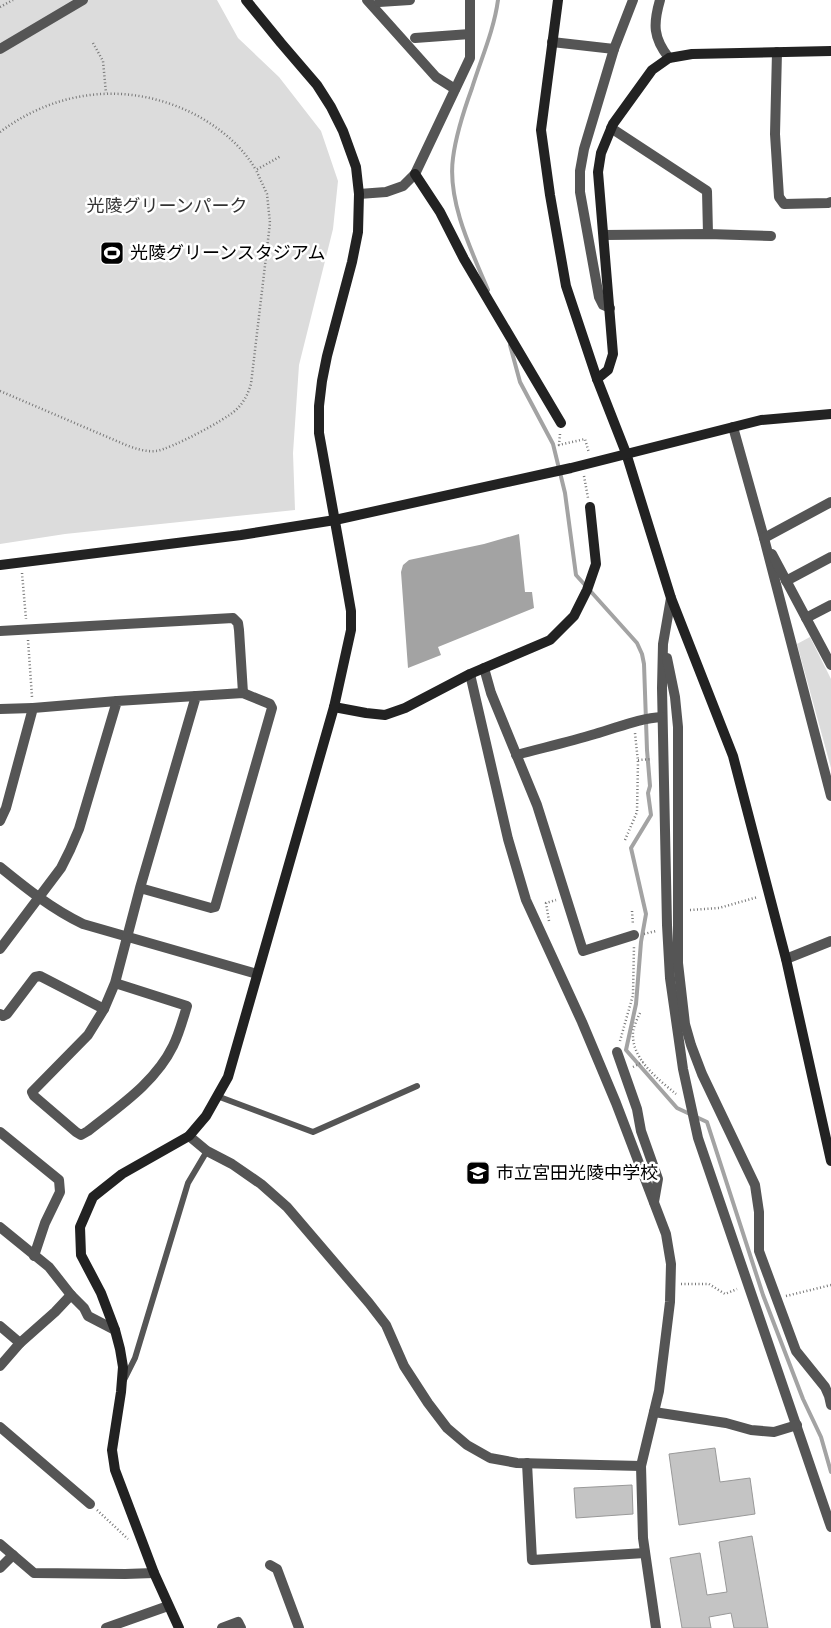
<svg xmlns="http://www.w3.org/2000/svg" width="831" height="1628" font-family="Jost,'Noto Sans JP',sans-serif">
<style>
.green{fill:#dcdcdc}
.water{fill:#a3a3a3}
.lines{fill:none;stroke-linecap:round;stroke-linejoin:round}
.stream{stroke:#a3a3a3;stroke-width:4}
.building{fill:#c4c4c4;stroke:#999}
.path{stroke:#777;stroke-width:2.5;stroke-dasharray:1 2.5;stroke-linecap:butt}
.lane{stroke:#555;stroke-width:6}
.street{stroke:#555;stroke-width:10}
.secondary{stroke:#222;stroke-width:10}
.labels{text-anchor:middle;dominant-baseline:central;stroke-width:5;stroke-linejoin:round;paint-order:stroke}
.park-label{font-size:18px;fill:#333;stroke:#fff}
.poi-label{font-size:18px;fill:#000;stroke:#fff;text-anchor:start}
</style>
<rect width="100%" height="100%" fill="#fff"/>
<g class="green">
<polygon points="0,0 217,0 238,38 279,77 321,131 338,181 333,229 299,365 293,453 295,510 65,534 0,544"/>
<polygon points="810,637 831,679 831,768 797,644"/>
</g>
<polygon class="water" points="519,534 525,592 532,592 534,608 438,647 441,655 408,668 401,572 403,565 409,560 484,544"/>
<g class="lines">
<g class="stream">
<path d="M 488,290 C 472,252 447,201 453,158 C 456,134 464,110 472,88 C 481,59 494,30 498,0"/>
<polyline points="510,345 520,382 553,444 565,493 576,575 637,643 642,654 644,664 647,750 650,786 648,793 651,815 631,848 646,914 641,942 636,1004 626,1050 677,1108 707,1122 763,1295 803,1399 821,1437 831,1472"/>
</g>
</g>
<g class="building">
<polygon points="715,1448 720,1482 750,1478 755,1514 679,1525 669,1454"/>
<polygon points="632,1485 633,1514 576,1518 574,1488"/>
<polygon points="752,1536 768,1628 734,1628 731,1613 709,1617 711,1628 682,1628 670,1558 700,1553 707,1595 727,1592 719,1542"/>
</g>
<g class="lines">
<g class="path">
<polyline points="0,7 13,0"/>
<polyline points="93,43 103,61 106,93"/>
<path d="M 0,132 C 59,88 132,81 198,116 C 221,129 242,146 256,170"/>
<path d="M 0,391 L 126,445 C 136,449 146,452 156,451 C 171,449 225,420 236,410 C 244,402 248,394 251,384 L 270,223 L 267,194 L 256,170 L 281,156"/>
<polyline points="560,434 559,445 585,439 589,453"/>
<polyline points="584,476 588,498"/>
<polyline points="22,573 26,619"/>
<polyline points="28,640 32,697"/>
<polyline points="638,760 652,759"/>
<polyline points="625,840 637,812 638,762 635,733"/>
<polyline points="690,910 719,908 758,897"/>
<polyline points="632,911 633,925"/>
<polyline points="549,921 546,903 556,900"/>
<polyline points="644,934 656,931"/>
<path d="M 640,1013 C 637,1019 634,1026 633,1032 C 631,1059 658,1079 676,1094"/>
<polyline points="620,1041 633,995 634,946"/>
<polyline points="633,1067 643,1062"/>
<polyline points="681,1284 709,1284 725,1294 737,1289"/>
<polyline points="786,1296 831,1285"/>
<polyline points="97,1510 128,1539"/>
</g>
<g class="lane">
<polyline points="217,1096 313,1132 417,1086"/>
<polyline points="124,1380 135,1358 188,1183 207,1151"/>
</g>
<g class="street">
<polyline points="367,0 436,77 455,89"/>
<path d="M 660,0 C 653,24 653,38 669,58"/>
<polyline points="379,2 410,0"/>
<polyline points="415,38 470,34"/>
<polyline points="552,42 614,49 633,0"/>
<polyline points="0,49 83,0"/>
<polyline points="777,52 775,134 779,197 784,204 828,203 831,202"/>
<polyline points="611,128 707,191 708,234"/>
<polyline points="359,194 386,192 403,186 415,174 470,58 470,0"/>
<polyline points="604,235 708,234 771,236"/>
<polyline points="610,308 603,305 599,297 580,192 580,171 584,149 614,49"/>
<polyline points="733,427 764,538 831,796"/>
<polyline points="764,538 831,502"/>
<polyline points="772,554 831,665"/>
<polyline points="786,581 831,557"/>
<polyline points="671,598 663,644 662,688 667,925 670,978 683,1069 698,1138 831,1527"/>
<polyline points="806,618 831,605"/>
<polyline points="0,631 233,618 238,623 239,630 243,693"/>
<polyline points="667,658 675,697 678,727 678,963 685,1024 691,1045 702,1074 755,1185 759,1212 759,1251 796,1351 825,1387 829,1396 831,1405"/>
<polyline points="484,668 491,693 537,805 583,951 634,935"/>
<polyline points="470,674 508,839 526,900 582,1022 616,1103 666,1234 671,1264 670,1302 659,1391 641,1466 643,1538 656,1628"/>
<polyline points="0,709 33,708"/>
<path d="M 516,755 C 542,748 569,742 595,734 C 617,728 639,718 662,717"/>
<polyline points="0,821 6,808 33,708 117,701"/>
<path d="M 0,867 C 27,889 52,909 83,924 L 257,974"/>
<polyline points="0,949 61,868 70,850 79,829 117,701 196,696"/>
<polyline points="786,959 831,941"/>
<path d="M 115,983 L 187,1006 C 183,1019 179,1034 173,1046 C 155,1083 118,1107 88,1131 L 81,1135 L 76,1132 L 34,1096 L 32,1092 L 88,1035 L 104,1009 L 115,983 L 140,888 L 196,696 L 243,693 L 270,704 L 272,708 L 215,907 L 211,908 L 140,888"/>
<polyline points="0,1014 3,1016 7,1014 35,977 40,976 104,1009"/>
<polyline points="617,1052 637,1109 641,1131 658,1179 654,1202"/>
<polyline points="0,1132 59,1180 60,1192 45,1223 34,1256"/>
<polyline points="189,1136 207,1151 232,1164 261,1184 287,1207 369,1303 386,1325 404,1366 428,1403 447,1428 467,1445 490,1458 517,1463 641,1466"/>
<polyline points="0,1227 49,1267 71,1295 84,1308 88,1316 115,1330"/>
<polyline points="0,1326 20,1343"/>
<polyline points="0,1366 20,1343 55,1312 71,1295"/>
<polyline points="654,1412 726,1423 751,1430 774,1432 797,1425"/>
<polyline points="0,1427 90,1504"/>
<polyline points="527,1463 532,1560 645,1553"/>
<polyline points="0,1544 34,1573 125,1574 154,1573"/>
<polyline points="270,1565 277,1569 299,1628"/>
<polyline points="0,1568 13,1555"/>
<polyline points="106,1628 168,1606"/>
<polyline points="222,1628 238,1622 241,1628"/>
</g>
<g class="secondary">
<polyline points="558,0 541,130 550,195 566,286 597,379 626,453 671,598 733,756 786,959 831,1161"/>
<polyline points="415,174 440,212 464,259 561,423"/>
<polyline points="597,379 608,370 613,354 598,172 601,153 613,124 652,70 669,58 692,54 831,51"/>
<polyline points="0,565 241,535 335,520 571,468 761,420 831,414"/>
<polyline points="334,707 366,713 385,715 405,708 470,674 550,640 574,616 587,590 596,564 590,507"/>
<polyline points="179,1628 154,1573 115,1470 112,1450 121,1392 123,1367 120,1349 115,1330 101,1293 81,1255 80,1227 93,1197 122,1174 189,1136 206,1116 228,1077 334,707 351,630 351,611 347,588 319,433 319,406 322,381 327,356 352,262 358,232 359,194 356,167 343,131 331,107 317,85 281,43 246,0"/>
</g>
</g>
<defs>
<g id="stadium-square" transform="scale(1.25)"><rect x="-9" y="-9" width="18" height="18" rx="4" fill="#000" stroke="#fff"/><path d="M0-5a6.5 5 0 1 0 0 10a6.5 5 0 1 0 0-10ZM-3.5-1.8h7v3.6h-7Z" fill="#fff"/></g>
<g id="school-square" transform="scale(1.25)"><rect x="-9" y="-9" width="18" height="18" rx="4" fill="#000" stroke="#fff"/><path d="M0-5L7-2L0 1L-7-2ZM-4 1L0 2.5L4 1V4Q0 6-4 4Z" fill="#fff"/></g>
</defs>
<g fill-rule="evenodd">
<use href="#stadium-square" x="112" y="253"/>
<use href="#school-square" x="478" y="1173"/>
</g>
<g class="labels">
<g class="park-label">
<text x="167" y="206">光陵グリーンパーク</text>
</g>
<g class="poi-label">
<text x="130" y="253">光陵グリーンスタジアム</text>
<text x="496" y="1173">市立宮田光陵中学校</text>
</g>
</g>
</svg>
